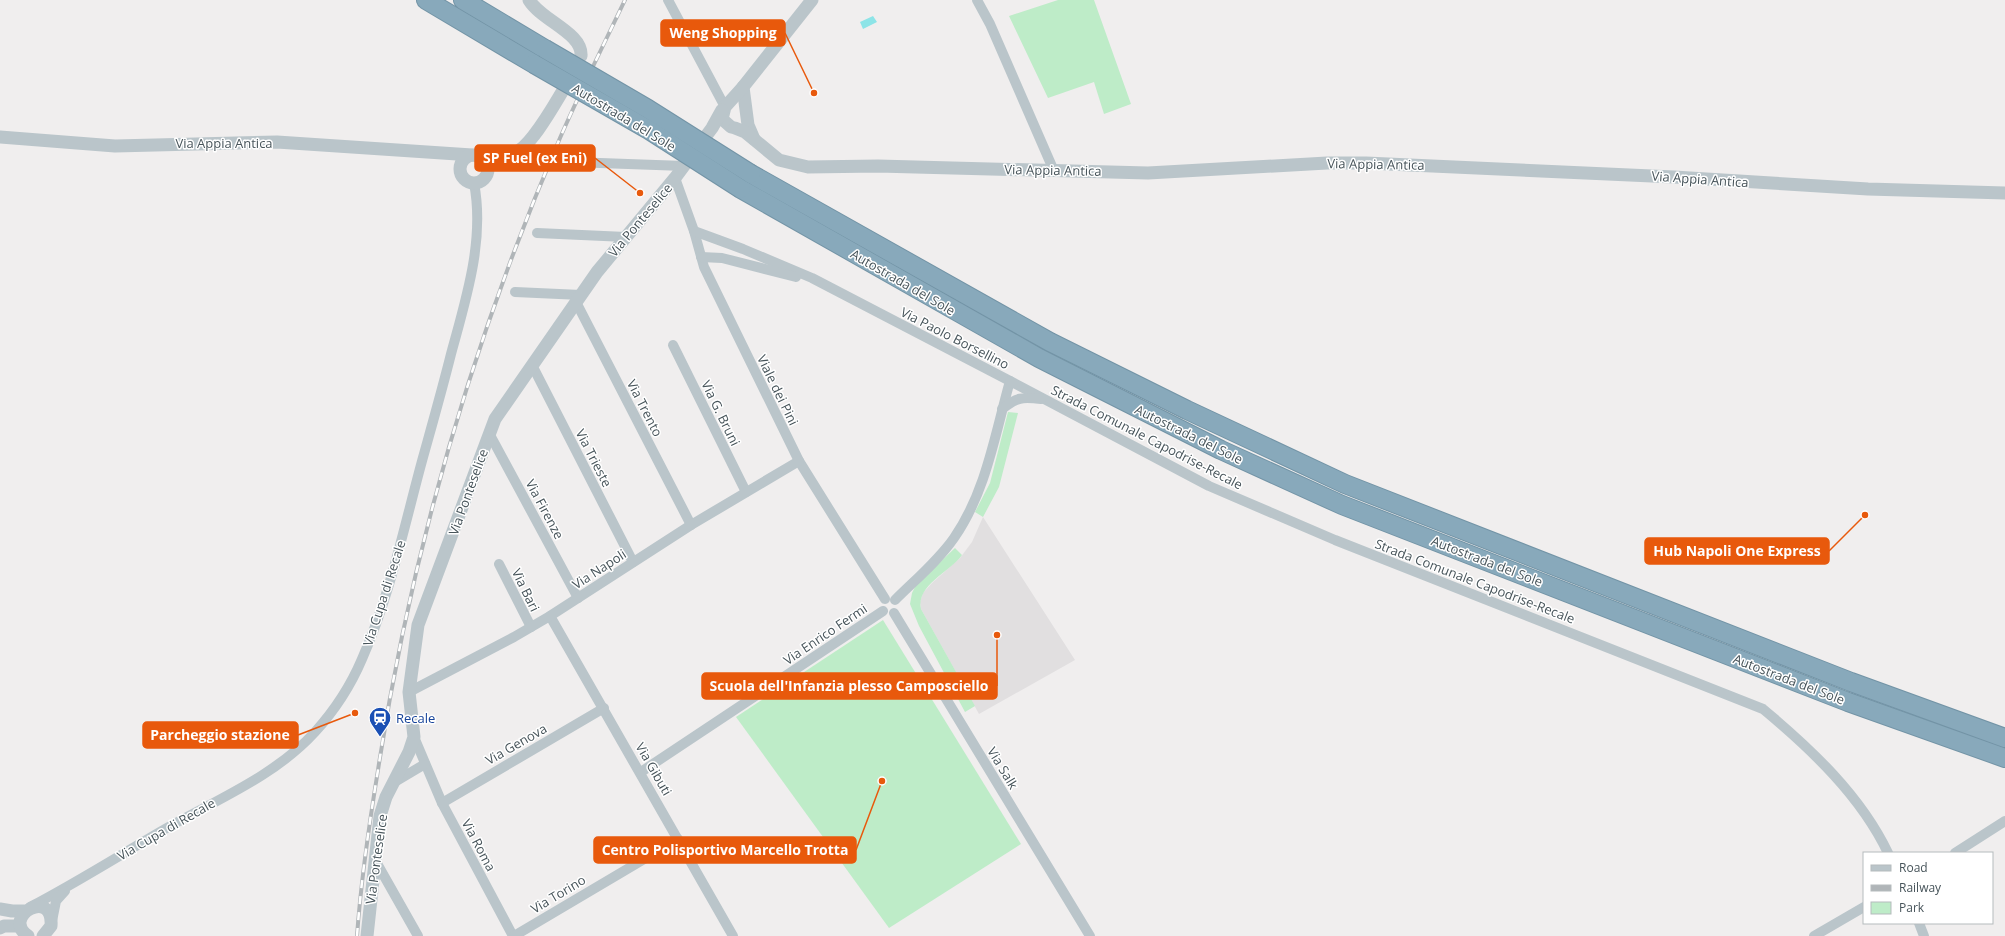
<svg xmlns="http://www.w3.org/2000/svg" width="2005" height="936" font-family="'Open Sans',sans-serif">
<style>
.education{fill:#e1dfe0}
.green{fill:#beecc8}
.water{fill:#8de4e7}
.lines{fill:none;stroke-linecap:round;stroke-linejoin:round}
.motorway-casing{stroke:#7394a6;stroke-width:20}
.minor{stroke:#bac5ca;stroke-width:10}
.tertiary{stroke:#bac5ca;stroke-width:13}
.motorway{stroke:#88a9bb;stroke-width:18}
.rail-casing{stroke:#b0b5b8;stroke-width:4}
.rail{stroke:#fff;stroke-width:2.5;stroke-dasharray:8;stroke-linecap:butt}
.motorway-bridge-casing{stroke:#7394a6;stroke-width:20;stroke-linecap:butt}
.motorway-bridge{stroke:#88a9bb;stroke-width:18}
.labels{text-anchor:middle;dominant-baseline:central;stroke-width:3;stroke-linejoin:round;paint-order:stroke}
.street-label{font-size:13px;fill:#47545a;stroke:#fff}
.transit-label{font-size:13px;fill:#164399;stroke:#fff;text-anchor:start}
.leader{fill:none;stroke:#e8590c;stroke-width:1.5}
.callout-dot{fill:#e8590c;stroke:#fff;stroke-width:1.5}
.callout{fill:#e8590c;stroke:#e8590c;stroke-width:1.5}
.callout-label{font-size:14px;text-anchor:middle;font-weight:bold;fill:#fff}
</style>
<rect width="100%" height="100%" fill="#f0eeee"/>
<polygon class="education" points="983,517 1075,660 979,714 921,609 920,602 923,593 932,583 960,558 972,542"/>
<g class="green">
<polygon points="1058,0 1094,0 1131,104 1104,114 1094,82 1048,98 1009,16"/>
<polygon points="1008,412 1018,413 999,487 983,517 975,512 990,483"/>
<path d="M 955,548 L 962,555 C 950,572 916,585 921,609 L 975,706 L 965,712 L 919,626 L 910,604 L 912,593 L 916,585 Z"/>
<polygon points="883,620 1021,844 889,928 736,717"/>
</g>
<polygon class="water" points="873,16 877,22 863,29 860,22"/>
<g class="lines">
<g class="motorway-casing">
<g id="motorway">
<polyline points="426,0 534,64"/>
<polyline points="463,0 545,49"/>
<polyline points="751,174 1050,342 1187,410 1345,484 1851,682 2005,738"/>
<polyline points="741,189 1039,358 1221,450 1342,505 1848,702 2005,758"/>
</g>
</g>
<g class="minor">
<polyline points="668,0 725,107"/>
<polyline points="977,0 990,24 1054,171"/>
<polyline points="572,162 684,166"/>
<polyline points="675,178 694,231 704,267 799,461 885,599"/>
<path d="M 694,231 L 743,249 L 812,278 L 1010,381 C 995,434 986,492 954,538 C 938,561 915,580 895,600"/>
<polyline points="537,233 626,237"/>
<polyline points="701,257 722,258 796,277"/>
<polyline points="515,292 581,295"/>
<polyline points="576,302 691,525"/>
<polyline points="673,345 746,492"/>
<polyline points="532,365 633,562"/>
<path d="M 1010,381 L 1209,486 L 1335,540 L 1763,709 C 1811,749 1861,796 1888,853"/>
<path d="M 1002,409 C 1017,397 1022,397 1041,399"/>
<polyline points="489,433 578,598"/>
<polyline points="499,564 531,627"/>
<polyline points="894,613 1090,936"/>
<polyline points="550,616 733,936"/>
<polyline points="409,692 514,637 550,616 691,525 799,461"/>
<polyline points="414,737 442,803 513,936"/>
<polyline points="641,772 883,611"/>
<polyline points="393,783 425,764"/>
<polyline points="442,803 604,708"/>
<polyline points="1955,853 2005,821"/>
<polyline points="375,860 418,936"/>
<path d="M 30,907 C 76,883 120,855 165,829 C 216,800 275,776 315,732 C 334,711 351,685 362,659 C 390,596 404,527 422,461 C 432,425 442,390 451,354 C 466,299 485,240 474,183"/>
<polyline points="52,921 56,901 65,891"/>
<polyline points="1919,923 1924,936"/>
<polyline points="514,936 678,839"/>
<polyline points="1814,936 1864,907"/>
</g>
<g class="tertiary">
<path d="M 529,0 C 542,21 583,33 581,56"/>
<polyline points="743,87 748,125 754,139"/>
<polyline points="731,127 722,119 725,107 743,87 812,0"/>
<polyline points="735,128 745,132 779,160 808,167 878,166 1148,173 1327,163 1366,163 1674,177 1868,189 2005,193"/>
<polyline points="0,137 115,146 277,142 472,155"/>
<circle cx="474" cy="169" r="14"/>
<path d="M 477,156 C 488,155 503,156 514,153 C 530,148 553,107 562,92"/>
<polyline points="0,909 12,911 24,911"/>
<polyline points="0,928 4,926 20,926"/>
<path d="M 28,936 C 0,917 54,886 51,926 L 43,936"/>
<polyline points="367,936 380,816 386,797 409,752 414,737 409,692 418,625 495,419 597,272 675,178 712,128 722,110"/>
</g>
<use href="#motorway" class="motorway"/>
<g class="rail-casing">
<path id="rail" d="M 357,936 C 361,880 369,825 378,770 C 411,553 473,340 560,138 C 580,92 603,46 625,0"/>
</g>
<use href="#rail" class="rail"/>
<g class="motorway-bridge-casing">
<g id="motorway-bridge">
<polyline points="545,49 648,109 751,174"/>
<polyline points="534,64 649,130 741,189"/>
</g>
</g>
<use href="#motorway-bridge" class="motorway-bridge"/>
</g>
<defs>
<g id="station-pin" transform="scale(1.15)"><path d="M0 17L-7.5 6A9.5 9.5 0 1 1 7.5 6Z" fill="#1a4fb4" stroke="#fff"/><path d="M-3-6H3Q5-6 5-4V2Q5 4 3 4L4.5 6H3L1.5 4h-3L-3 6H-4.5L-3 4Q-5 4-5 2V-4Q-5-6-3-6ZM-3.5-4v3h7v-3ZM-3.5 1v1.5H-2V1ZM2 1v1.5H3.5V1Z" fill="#fff"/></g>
</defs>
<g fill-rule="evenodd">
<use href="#station-pin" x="380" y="718"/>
</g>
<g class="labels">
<g class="street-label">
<text transform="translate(624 117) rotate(31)">Autostrada del Sole</text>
<text x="224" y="143">Via Appia Antica</text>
<text transform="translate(1376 164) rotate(1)">Via Appia Antica</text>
<text transform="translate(1053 170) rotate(1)">Via Appia Antica</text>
<text transform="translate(1700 179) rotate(4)">Via Appia Antica</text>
<text transform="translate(640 220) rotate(-50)">Via Ponteselice</text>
<text transform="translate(903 282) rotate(30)">Autostrada del Sole</text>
<text transform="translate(955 338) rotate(27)">Via Paolo Borsellino</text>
<text transform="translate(778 390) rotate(64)">Viale dei Pini</text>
<text transform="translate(645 408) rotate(63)">Via Trento</text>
<text transform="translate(721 413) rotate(64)">Via G. Bruni</text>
<text transform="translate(1189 434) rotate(26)">Autostrada del Sole</text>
<text transform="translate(1147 437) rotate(27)">Strada Comunale Capodrise-Recale</text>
<text transform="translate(594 458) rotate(63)">Via Trieste</text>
<text transform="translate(468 492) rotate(-70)">Via Ponteselice</text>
<text transform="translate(545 509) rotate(62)">Via Firenze</text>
<text transform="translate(1487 561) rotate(21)">Autostrada del Sole</text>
<text transform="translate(599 569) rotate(-33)">Via Napoli</text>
<text transform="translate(1475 581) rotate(21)">Strada Comunale Capodrise-Recale</text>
<text transform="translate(526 590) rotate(64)">Via Bari</text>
<text transform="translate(384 593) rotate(-72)">Via Cupa di Recale</text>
<text transform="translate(825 634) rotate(-34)">Via Enrico Fermi</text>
<text transform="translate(1789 679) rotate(21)">Autostrada del Sole</text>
<text transform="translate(516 744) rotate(-30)">Via Genova</text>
<text transform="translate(1003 768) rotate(59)">Via Salk</text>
<text transform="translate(654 769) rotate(60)">Via Gibuti</text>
<text transform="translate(166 829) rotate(-30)">Via Cupa di Recale</text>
<text transform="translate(479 845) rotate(62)">Via Roma</text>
<text transform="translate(376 859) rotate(-82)">Via Ponteselice</text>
<text transform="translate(558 894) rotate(-31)">Via Torino</text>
</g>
<g class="transit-label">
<text x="396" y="718">Recale</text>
</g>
</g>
<path class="leader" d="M814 93L785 33M640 193L595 158M1865 515L1829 551M997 635L997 686M355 713L298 735M882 781L856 850"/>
<g class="callout-dot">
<circle cx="814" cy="93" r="4"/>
<circle cx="640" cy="193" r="4"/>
<circle cx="1865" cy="515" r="4"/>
<circle cx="997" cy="635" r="4"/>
<circle cx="355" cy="713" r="4"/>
<circle cx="882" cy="781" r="4"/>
</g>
<g class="callout">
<rect x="661" y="20" width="124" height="26" rx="4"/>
<rect x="475" y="145" width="120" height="26" rx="4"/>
<rect x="1645" y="538" width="184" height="26" rx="4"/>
<rect x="702" y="673" width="295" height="26" rx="4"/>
<rect x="143" y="722" width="155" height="26" rx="4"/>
<rect x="594" y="837" width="262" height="26" rx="4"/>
</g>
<g class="callout-label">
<text x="723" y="38">Weng Shopping</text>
<text x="535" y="163">SP Fuel (ex Eni)</text>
<text x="1737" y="556">Hub Napoli One Express</text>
<text x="849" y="691">Scuola dell'Infanzia plesso Camposciello</text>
<text x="220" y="740">Parcheggio stazione</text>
<text x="725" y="855">Centro Polisportivo Marcello Trotta</text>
</g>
<rect x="1863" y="852" width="130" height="72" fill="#ffffff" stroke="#b5bbbd"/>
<rect x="1871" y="865" width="20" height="6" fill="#bac5ca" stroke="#b5bbbd"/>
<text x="1899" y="872" font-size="12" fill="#47545a">Road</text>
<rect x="1871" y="885" width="20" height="6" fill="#b0b5b8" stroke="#b5bbbd"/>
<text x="1899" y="892" font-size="12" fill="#47545a">Railway</text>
<rect x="1871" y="902" width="20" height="12" fill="#beecc8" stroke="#b5bbbd"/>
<text x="1899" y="912" font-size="12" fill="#47545a">Park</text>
</svg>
